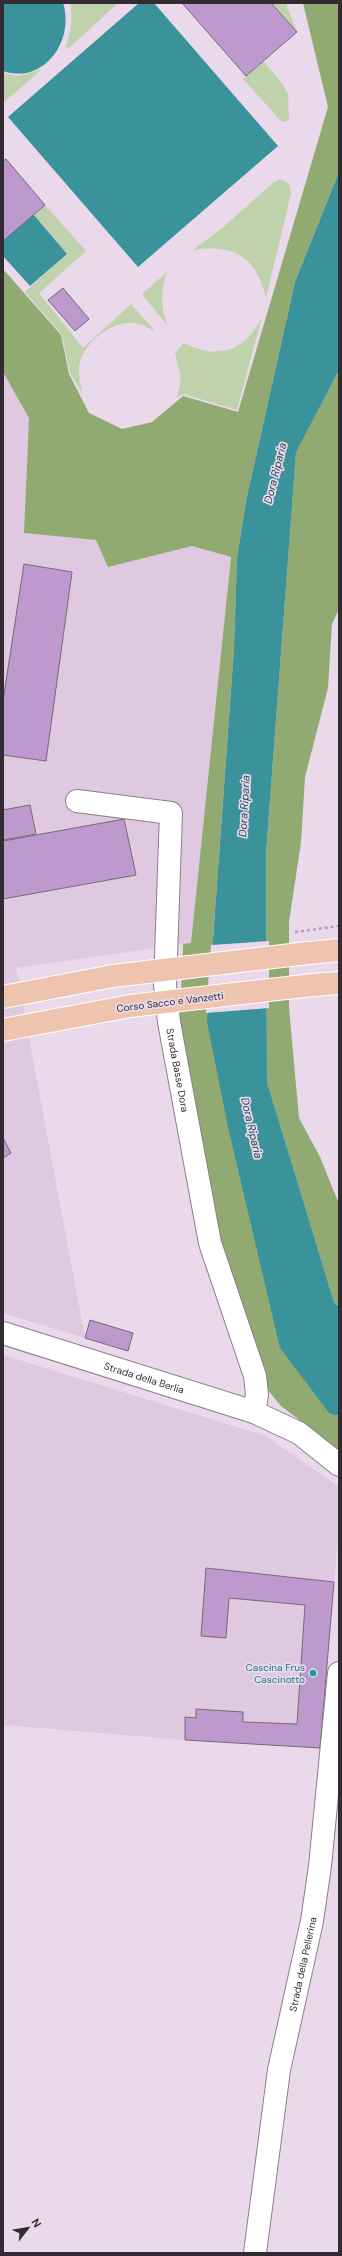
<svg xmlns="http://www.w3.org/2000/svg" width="342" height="2256" font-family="'DM Sans',sans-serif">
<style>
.built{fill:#dfc9e0}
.green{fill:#bfd2ac}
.forest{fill:#90aa72}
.water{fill:#3a929a}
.pier{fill:#ead9eb}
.building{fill:#be99cd;stroke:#75697a}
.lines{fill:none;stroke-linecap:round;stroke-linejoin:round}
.minor-casing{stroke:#8c7d8d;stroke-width:24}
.major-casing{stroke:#fff;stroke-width:24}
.path{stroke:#b1a4b2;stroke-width:2.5;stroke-dasharray:3 3;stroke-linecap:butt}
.minor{stroke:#fff;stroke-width:22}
.major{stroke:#eec4ae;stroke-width:22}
.major-bridge-casing{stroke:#fff;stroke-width:24;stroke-linecap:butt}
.major-bridge{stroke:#eec4ae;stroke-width:22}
.culture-dot{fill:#0f9aa8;stroke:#ead9eb;stroke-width:1.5}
.labels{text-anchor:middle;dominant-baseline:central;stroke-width:3.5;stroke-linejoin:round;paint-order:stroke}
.street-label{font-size:10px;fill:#322c32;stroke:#ead9eb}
.culture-label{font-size:10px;fill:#0d838f;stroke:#ead9eb;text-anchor:end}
.water-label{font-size:11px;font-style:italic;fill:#234b4e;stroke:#ead9eb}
</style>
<rect width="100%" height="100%" fill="#ead9eb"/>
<g class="built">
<polygon points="3,372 29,418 24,533 97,540 108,567 192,546 231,557 191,943 16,968 85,1338 3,1313"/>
<polygon points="3,1355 266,1436 339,1487 339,1525 320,1748 185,1740 3,1725"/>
</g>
<g class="green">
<path d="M 70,3 L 118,3 L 68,49 L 66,46 C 71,30 73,19 70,3 Z"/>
<polygon points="271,3 286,3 297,32 296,32"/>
<polygon points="263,61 282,83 288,94 289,119 285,122 281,121 243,79"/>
<polygon points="41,70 3,103 3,73 17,76"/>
<path d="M 281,179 C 289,183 291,186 291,194 L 266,298 C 256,257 235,244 193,250 L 221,229 L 274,182 Z"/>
<path d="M 45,205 L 86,251 L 39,293 L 83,348 L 131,304 L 156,332 C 147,327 138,322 127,323 C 107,325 81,345 79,367 C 79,376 80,385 83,394 L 70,373 L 62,335 L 25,292 L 67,254 L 33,214 Z"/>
<path d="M 167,272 C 160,292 161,305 167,325 L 142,294 Z"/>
<path d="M 262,317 L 237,410 L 183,394 L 177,398 L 181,379 L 175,353 L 184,343 C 218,360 245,352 262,317 Z"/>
</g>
<g class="forest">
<polygon points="303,3 339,3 339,172 295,282 246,501 237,558 234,648 213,938 330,1414 339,1416 339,1450 281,1406 267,1389 220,1238 180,1020 183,944 191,943 231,557 192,546 108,567 96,540 24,533 29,418 3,372 3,269 61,335 69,374 89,413 122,429 152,422 183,396 238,412 328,107"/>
<polygon points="339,370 339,609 332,624 328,688 305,777 301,842 289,922 289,1008 299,1118 320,1157 339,1204 339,1307 334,1302 267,1082 266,854 296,451"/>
</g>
<g class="water">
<path d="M 3,3 L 63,3 C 75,40 44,85 3,71 Z"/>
<polygon points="139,3 154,3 278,146 138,267 8,117"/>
<polygon points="339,172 339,370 296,452 266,854 267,1082 334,1302 339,1307 339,1416 330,1414 280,1348 228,1127 207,1022 234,648 237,558 246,501 295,282"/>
<polygon points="33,214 67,254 30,286 3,256 3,241"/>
</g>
<polygon class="pier" points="269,941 269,1008 206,1013 211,945"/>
<g class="building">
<polygon points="182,3 271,3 297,32 246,76"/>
<polygon points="6,159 45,205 3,241 3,161"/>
<polygon points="63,288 89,319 75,331 48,300"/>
<polygon points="24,564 72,572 46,761 3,755 3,701"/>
<polygon points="30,805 36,834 3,840 3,810"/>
<polygon points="124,819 136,875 3,899 3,841"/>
<polygon points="3,1138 11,1153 3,1158"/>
<polygon points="90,1320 133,1333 128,1351 85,1338"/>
<polygon points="206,1568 334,1582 320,1748 185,1740 185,1717 196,1718 196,1709 243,1712 243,1722 297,1724 305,1605 229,1598 226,1638 201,1636"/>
</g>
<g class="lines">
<g class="minor-casing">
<g id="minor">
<path id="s1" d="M 77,801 L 171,813 L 165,985 L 169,1022 L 210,1243 L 255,1376 L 257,1395 L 254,1412"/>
<path id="s2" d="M 3,1333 L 254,1412 L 299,1433 L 339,1465"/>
<path id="s3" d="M 255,2253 L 279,2070 L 312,1921 L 320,1866 L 339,1673"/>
</g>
</g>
<g class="major-casing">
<g id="major">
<polyline points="299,954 339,950"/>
<polyline points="313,985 339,983"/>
<polyline points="3,997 113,976"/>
<polyline points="3,1030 130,1006"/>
</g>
</g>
<polyline class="path" points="295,932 339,926"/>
<use href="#minor" class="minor"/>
<use href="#major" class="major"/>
<g class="major-bridge-casing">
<g id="major-bridge">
<polyline points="113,976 299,954"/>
<polyline points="130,1006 313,985"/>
</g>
</g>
<use href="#major-bridge" class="major-bridge"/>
</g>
<circle class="culture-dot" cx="313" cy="1673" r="4"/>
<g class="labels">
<g class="street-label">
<text transform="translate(170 1002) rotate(-7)">Corso Sacco e Vanzetti</text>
<text stroke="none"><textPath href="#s1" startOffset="353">Strada Basse Dora</textPath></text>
<text stroke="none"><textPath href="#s2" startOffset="148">Strada della Berlia</textPath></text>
<text stroke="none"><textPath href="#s3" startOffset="293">Strada della Pellerina</textPath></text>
</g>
<g class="culture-label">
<text x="305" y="1667">Cascina Frus<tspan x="305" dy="12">Cascinotto</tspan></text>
</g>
<g class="water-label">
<text transform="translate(275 473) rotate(-76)">Dora Riparia</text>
<text transform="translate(244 806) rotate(-87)">Dora Riparia</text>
<text transform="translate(252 1128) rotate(77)">Dora Riparia</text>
</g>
</g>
<rect width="342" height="2256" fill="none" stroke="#322c32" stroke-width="8"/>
<g transform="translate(28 2228) rotate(59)" stroke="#ead9eb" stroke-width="3" paint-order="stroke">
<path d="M0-3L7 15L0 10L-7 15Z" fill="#322c32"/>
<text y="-6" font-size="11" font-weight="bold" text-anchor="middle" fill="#322c32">N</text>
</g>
</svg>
